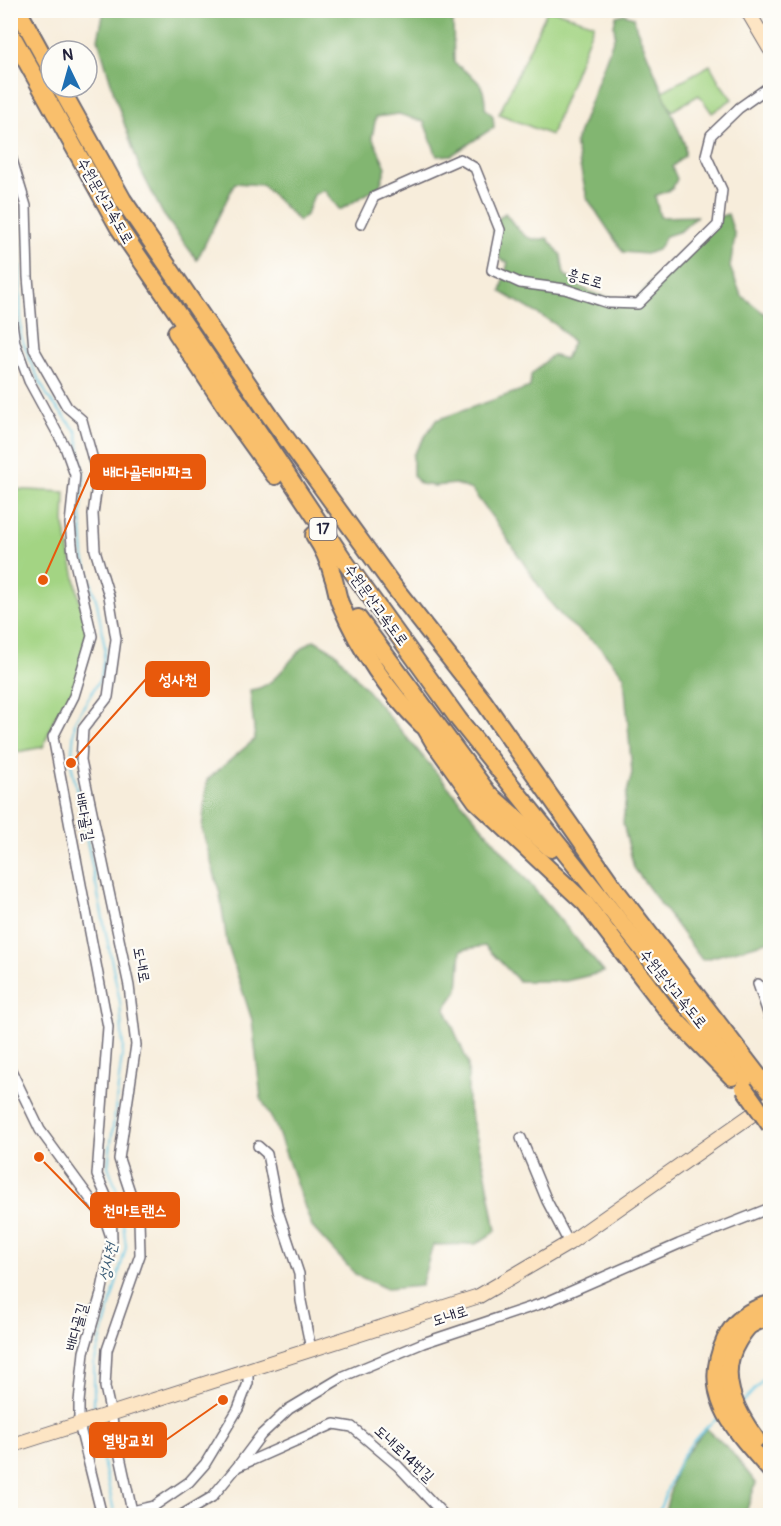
<svg xmlns="http://www.w3.org/2000/svg" width="781" height="1526" font-family="Pangolin,'Poor Story',sans-serif">
<style>
.green{fill:#a3d483;stroke:#627b5f;stroke-width:1.5}
.forest{fill:#82b671;stroke:#526c56;stroke-width:1.5}
.lines{fill:none;stroke-linecap:round;stroke-linejoin:round}
.stream{stroke:#65c6e3;stroke-width:2}
.street-casing{stroke:#6d6973;stroke-width:12}
.secondary-casing{stroke:#6d6973;stroke-width:16}
.highway-casing{stroke:#6d6973;stroke-width:20}
.street{stroke:#fff;stroke-width:9}
.secondary{stroke:#fde5c4;stroke-width:14}
.highway{stroke:#f9bf6c;stroke-width:16}
.highway-bridge-casing{stroke:#6d6973;stroke-width:20;stroke-linecap:butt}
.highway-bridge{stroke:#f9bf6c;stroke-width:16}
.labels{text-anchor:middle;dominant-baseline:central;stroke-width:4.5;stroke-linejoin:round;paint-order:stroke}
.shield{fill:#fdfcf7;stroke:#646373;stroke-width:1.5}
.shield-label{font-size:14px;font-weight:bold;fill:#22223b}
.street-label{font-size:15px;fill:#22223b;stroke:#fdfcf7}
.water-label{font-size:16px;font-style:italic;fill:#395b76;stroke:#fdfcf7}
.leader{fill:none;stroke:#e8590c;stroke-width:2}
.callout-dot{fill:#e8590c;stroke:#fdfcf7;stroke-width:2}
.callout{fill:#e8590c;stroke:#e8590c;stroke-width:2}
.callout-label{font-size:16px;text-anchor:middle;font-weight:bold;fill:#fff}
</style>
<rect width="100%" height="100%" fill="#fdfcf7"/>
<filter id="ink" filterUnits="userSpaceOnUse"><feTurbulence type="fractalNoise" baseFrequency=".0167" numOctaves="2"/><feDisplacementMap in="SourceGraphic" scale="12" xChannelSelector="R" yChannelSelector="G"/><feConvolveMatrix kernelMatrix="1 2 1 2 8 2 1 2 1" color-interpolation-filters="sRGB"/></filter>
<filter id="wash" filterUnits="userSpaceOnUse"><feTurbulence type="fractalNoise" baseFrequency=".008" numOctaves="4" result="noise"/><feDisplacementMap in="SourceGraphic" scale="24" xChannelSelector="R" yChannelSelector="G"/><feGaussianBlur stdDeviation="1.35" result="paint"/><feColorMatrix in="noise" values="0 0 0 0 0 0 0 0 0 0 0 0 0 0 0 0 0 1.4 0 .05"/><feComposite in="paint" operator="in"/></filter>
<g filter="url(#wash)">
<rect width="100%" height="100%" fill="#f7eddb"/>
<g class="green">
<polygon points="547,11 555,11 594,24 551,135 499,114"/>
<polygon points="710,65 720,83 732,99 712,113 699,95 672,111 661,92"/>
<polygon points="10,489 65,492 64,525 87,636 74,696 55,717 43,747 11,753"/>
</g>
<g class="forest">
<path d="M 104,11 L 457,11 L 453,22 L 454,63 C 473,77 486,81 485,108 L 493,116 L 494,127 L 452,155 L 437,156 L 424,122 L 399,114 L 376,117 L 372,137 L 386,167 L 380,186 L 340,210 L 324,190 L 314,195 L 306,215 L 299,221 L 262,185 L 235,183 L 197,260 L 163,214 L 140,169 L 116,100 L 98,39 Z"/>
<polygon points="624,14 634,17 636,27 685,145 685,155 672,167 677,179 672,189 655,196 660,217 697,216 681,231 666,236 658,250 646,254 623,252 587,198 575,143 615,35 614,25 616,16"/>
<path d="M 505,213 C 518,229 524,244 547,238 L 561,255 L 564,274 C 591,297 602,298 638,298 L 650,283 L 693,243 L 712,219 L 728,214 L 735,236 L 730,267 L 741,295 L 770,318 L 770,941 L 702,960 L 634,868 L 623,823 L 626,796 L 632,773 L 624,676 L 600,647 L 565,620 L 549,601 L 498,525 L 472,490 L 456,484 L 434,486 L 420,484 L 413,475 L 413,455 L 436,420 L 530,387 L 531,375 L 552,355 L 565,359 L 573,342 L 555,324 L 501,292 L 508,262 L 501,260 L 496,253 L 500,242 L 493,231 L 498,219 Z"/>
<path d="M 314,640 L 335,652 L 604,972 L 566,981 L 519,981 L 485,946 L 461,950 L 458,990 L 445,1008 L 468,1063 L 468,1105 L 485,1169 L 496,1231 L 476,1244 L 433,1245 L 421,1286 L 387,1289 L 356,1275 L 312,1227 L 276,1127 L 261,1098 L 252,1020 L 227,943 L 220,894 L 202,829 L 207,780 L 255,739 L 250,690 C 279,688 289,653 314,640 Z"/>
<polygon points="706,1428 730,1450 756,1483 745,1515 664,1515 677,1465"/>
</g>
<g class="lines">
<g class="stream">
<polyline points="10,181 15,194 19,234 21,336 33,368 48,397 77,432 84,479 81,514 84,558 97,603 105,648 101,677 75,721 71,763 120,1002 123,1048 108,1166 120,1199 126,1247 94,1364 94,1413"/>
<polyline points="743,1402 759,1385 770,1366"/>
<polyline points="95,1424 115,1516"/>
<path d="M 657,1516 C 674,1473 680,1444 721,1416"/>
</g>
</g>
</g>
<g filter="url(#ink)">
<g class="lines">
<g class="street-casing">
<g id="street">
<polyline points="10,153 26,206 28,277 34,349 67,407 82,420 98,478 93,514 95,550 109,596 116,639 108,697 83,729 81,760 129,986 136,1045 119,1159 139,1219 140,1255 107,1350 105,1387 133,1516"/>
<polyline points="361,224 374,197 460,159 475,168 500,230 492,270 520,283 565,289 608,303 638,304 718,225 722,190 706,155 711,135 739,108 770,86"/>
<polyline points="10,237 10,244"/>
<polyline points="10,309 15,343 29,381 65,447 75,475 70,524 73,554 92,636 74,696 53,737 108,1027 97,1175 111,1207 112,1240"/>
<polyline points="758,984 770,1019"/>
<polyline points="10,1068 40,1130 105,1219 112,1240 101,1294 84,1352 79,1402 79,1424 102,1516"/>
<polyline points="521,1138 547,1201 569,1243"/>
<polyline points="258,1146 267,1154 278,1211 299,1274 301,1301 311,1349"/>
<polyline points="239,1466 334,1424 352,1427 398,1466 445,1516"/>
<polyline points="132,1511 154,1506 189,1482 205,1464 238,1409 248,1383 248,1369"/>
<polyline points="180,1516 212,1497 237,1467 261,1435 289,1409 344,1376 423,1343 549,1301 679,1244 770,1208"/>
</g>
</g>
<g class="secondary-casing">
<g id="secondary">
<polyline points="747,10 770,49"/>
<polyline points="10,1446 479,1296 569,1243 770,1102"/>
</g>
</g>
<g class="highway-casing">
<g id="highway">
<polyline points="18,10 51,70"/>
<polyline points="10,32 119,228 260,434 346,563 459,720 750,1084"/>
<polyline points="60,87 123,200 270,416 394,587 484,702 615,889 770,1091"/>
<polyline points="176,332 229,412 275,476"/>
<path d="M 314,535 C 323,548 329,561 333,577 C 336,585 337,595 340,603 C 359,648 387,691 422,725"/>
<polyline points="358,618 488,793 551,849"/>
<polyline points="418,715 433,741 476,801 585,903 671,1015 732,1077"/>
<path d="M 770,1304 C 750,1309 734,1320 725,1340 C 699,1396 736,1431 770,1470"/>
<path d="M 756,1439 C 735,1410 717,1375 738,1341 C 741,1336 745,1330 749,1326 C 755,1322 764,1319 770,1317"/>
</g>
</g>
<use href="#street" class="street"/>
<use href="#secondary" class="secondary"/>
<use href="#highway" class="highway"/>
<g class="highway-bridge-casing">
<polyline id="highway-bridge" points="744,1088 770,1125"/>
</g>
<use href="#highway-bridge" class="highway-bridge"/>
</g>
</g>
<g class="labels">
<rect class="shield" x="309.5" y="518" width="27" height="22" rx="4.5"/>
<g class="shield-label">
<text x="323" y="529">17</text>
</g>
<g class="street-label">
<text transform="translate(105 201) rotate(60)">수원문산고속도로</text>
<text transform="translate(585 279) rotate(16)">흥도로</text>
<text transform="translate(376 605) rotate(54)">수원문산고속도로</text>
<text transform="translate(84 817) rotate(79)">배다골길</text>
<text transform="translate(141 965) rotate(79)">도내로</text>
<text transform="translate(673 989) rotate(51)">수원문산고속도로</text>
<text transform="translate(450 1316) rotate(-18)">도내로</text>
<text transform="translate(77 1327) rotate(-75)">배다골길</text>
<text transform="translate(404 1454) rotate(43)">도내로14번길</text>
</g>
<g class="water-label">
<text transform="translate(108 1262) rotate(-78)">성사천</text>
</g>
</g>
<path class="leader" d="M43 580L91 472M71 763L146 679M39 1157L91 1210M223 1400L166 1440"/>
<g class="callout-dot">
<circle cx="43" cy="580" r="6"/>
<circle cx="71" cy="763" r="6"/>
<circle cx="39" cy="1157" r="6"/>
<circle cx="223" cy="1400" r="6"/>
</g>
<g class="callout">
<rect x="91" y="455" width="114" height="34" rx="6"/>
<rect x="146" y="662" width="63" height="34" rx="6"/>
<rect x="91" y="1193" width="88" height="34" rx="6"/>
<rect x="90" y="1423" width="76" height="34" rx="6"/>
</g>
<g class="callout-label">
<text x="148" y="478">배다골테마파크</text>
<text x="178" y="685">성사천</text>
<text x="135" y="1216">천마트랜스</text>
<text x="128" y="1446">열방교회</text>
</g>
<rect width="781" height="1526" fill="none" stroke="#fdfcf7" stroke-width="36"/>
<g transform="translate(69 69) rotate(355)"><circle r="28" fill="#fdfcf7" stroke="#a5a5ac" stroke-width="1.5"/>
<path d="M0-4.5L10 22L0 15L-10 22Z" fill="#1f6fb2"/>
<text y="-9" font-size="16" font-weight="bold" text-anchor="middle" fill="#22223b">N</text>
</g>
</svg>
